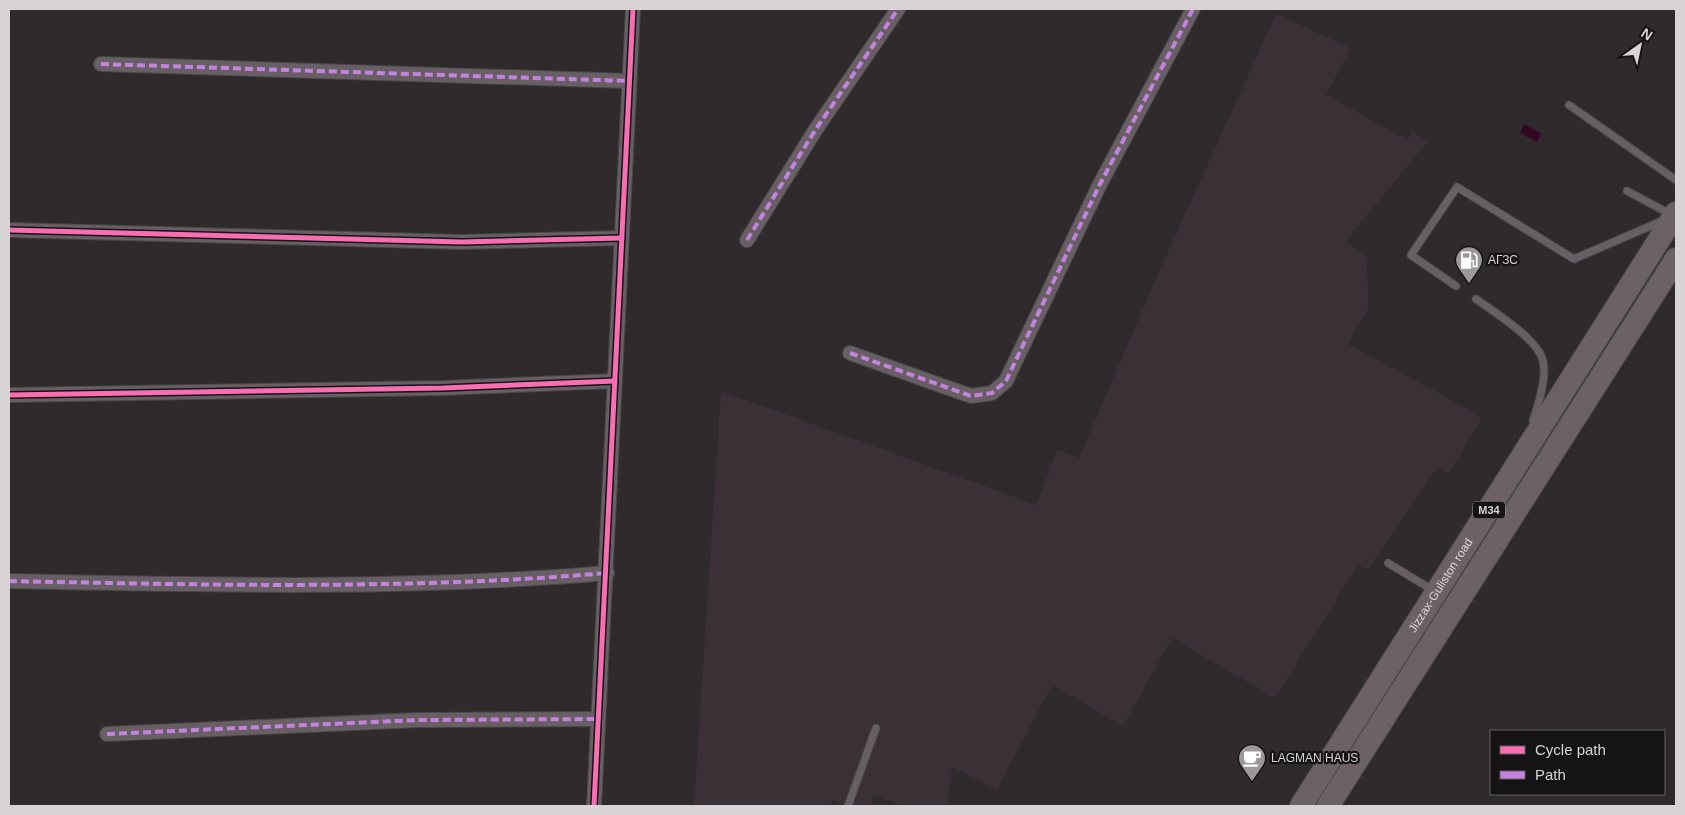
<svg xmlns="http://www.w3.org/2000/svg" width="1685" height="815" font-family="Helvetica,sans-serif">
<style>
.built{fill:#3b3036}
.water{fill:#310723}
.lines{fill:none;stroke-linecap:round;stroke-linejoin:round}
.service-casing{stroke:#494748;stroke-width:9}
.minor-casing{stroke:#494748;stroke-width:16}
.trunk-casing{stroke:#494748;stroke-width:24}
.service{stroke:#685f64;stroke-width:7}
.minor{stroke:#685f64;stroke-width:14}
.trunk{stroke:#6c6266;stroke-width:22}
.quiet{stroke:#c483df;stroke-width:4;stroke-dasharray:8 4;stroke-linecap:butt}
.cycleway-casing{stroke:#161315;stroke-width:8}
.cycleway{stroke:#f96db3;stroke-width:5}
.labels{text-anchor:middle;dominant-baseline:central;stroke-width:4.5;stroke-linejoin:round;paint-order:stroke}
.shield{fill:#161315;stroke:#9e9a9c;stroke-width:1}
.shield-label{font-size:11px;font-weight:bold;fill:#d8d4d6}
.poi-label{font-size:12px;fill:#d8d4d6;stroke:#161315;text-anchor:start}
.street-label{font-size:12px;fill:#d8d4d6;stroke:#161315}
</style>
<rect width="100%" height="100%" fill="#2f2b2d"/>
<polygon class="built" points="1276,14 1351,48 1326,95 1407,140 1412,132 1427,142 1346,241 1366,257 1369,307 1348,344 1457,403 1482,419 1448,474 1437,468 1368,570 1358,565 1275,698 1172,638 1123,726 1052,685 997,790 952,767 947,806 903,806 873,795 871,806 847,806 831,800 832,806 694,806 721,391 1037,505 1057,449 1079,458 1157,276"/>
<polygon class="water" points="1524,124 1541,133 1537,142 1520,133"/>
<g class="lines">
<g class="service-casing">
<g id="service">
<polyline points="1569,105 1676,180"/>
<polyline points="1627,191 1672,215"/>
<polyline points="1456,286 1411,255 1457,187 1574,259 1662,221"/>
<path d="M 1476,299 C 1494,312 1538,339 1543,361 C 1547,378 1538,405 1533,421"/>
<polyline points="1388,563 1434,591"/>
<polyline points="848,806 876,728"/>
</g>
</g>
<g class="minor-casing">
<g id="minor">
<polyline points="101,64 629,81"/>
<polyline points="9,230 462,242 622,238"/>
<polyline points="747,240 816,129 898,9"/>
<polyline points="850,353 971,396 992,393 1006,381 1099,186 1193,9"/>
<polyline points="9,395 443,388 615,381"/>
<path d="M 9,581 C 208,585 409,590 607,573"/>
<polyline points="107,734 418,720 598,719"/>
<polyline points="594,806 633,9"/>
</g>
</g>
<g class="trunk-casing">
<g id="trunk">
<path id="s1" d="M 1301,806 L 1676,213"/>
<polyline points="1328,806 1676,259"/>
</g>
</g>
<use href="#service" class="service"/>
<use href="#minor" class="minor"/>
<use href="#trunk" class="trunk"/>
<g class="quiet">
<polyline points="101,64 629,81"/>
<polyline points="747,240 816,129 898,9"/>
<polyline points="850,353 971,396 992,393 1006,381 1099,186 1193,9"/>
<path d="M 9,581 C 208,585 409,590 607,573"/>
<polyline points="107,734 418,720 598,719"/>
</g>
<g class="cycleway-casing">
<g id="cycleway">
<polyline points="9,230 462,242 622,238"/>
<polyline points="9,395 443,388 615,381"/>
<polyline points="594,806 633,9"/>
</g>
</g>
<use href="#cycleway" class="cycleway"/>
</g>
<defs>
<g id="fuel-pin" transform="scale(1.4375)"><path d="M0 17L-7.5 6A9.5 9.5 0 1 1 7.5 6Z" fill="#9d999b" stroke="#161315"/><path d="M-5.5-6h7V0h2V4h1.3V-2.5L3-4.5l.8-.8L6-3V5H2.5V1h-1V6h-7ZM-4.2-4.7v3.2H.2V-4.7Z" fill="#fff"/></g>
<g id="cafe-pin" transform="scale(1.4375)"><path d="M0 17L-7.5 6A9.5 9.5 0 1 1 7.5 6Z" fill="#9d999b" stroke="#161315"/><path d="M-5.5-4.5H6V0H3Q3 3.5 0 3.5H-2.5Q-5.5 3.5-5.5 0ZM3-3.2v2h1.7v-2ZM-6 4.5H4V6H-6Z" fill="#fff"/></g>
</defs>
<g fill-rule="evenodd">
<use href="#fuel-pin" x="1469" y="260"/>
<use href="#cafe-pin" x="1252" y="758"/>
</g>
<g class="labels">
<rect class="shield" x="1473" y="501.5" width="32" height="17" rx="4"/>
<g class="shield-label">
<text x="1489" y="510">M34</text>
</g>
<g class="poi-label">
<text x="1488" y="260">АГЗС</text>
<text x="1271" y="758">LAGMAN HAUS</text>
</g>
<g class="street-label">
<text stroke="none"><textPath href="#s1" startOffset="261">Jizzax-Guliston road</textPath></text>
</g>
</g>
<rect width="1685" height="815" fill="none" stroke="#d8d4d6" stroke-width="20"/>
<rect x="1490" y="730" width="175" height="65" fill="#161315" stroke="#646062"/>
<rect x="1500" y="746" width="25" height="8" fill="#f96db3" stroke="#646062"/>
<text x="1535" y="755" font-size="15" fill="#d8d4d6">Cycle path</text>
<rect x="1500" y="771" width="25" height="8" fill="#c483df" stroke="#646062"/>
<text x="1535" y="780" font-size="15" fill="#d8d4d6">Path</text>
<g transform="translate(1640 45) rotate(33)" stroke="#161315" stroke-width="4" paint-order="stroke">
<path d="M0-4L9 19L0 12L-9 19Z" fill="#d8d4d6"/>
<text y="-8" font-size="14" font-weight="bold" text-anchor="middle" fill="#d8d4d6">N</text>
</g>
</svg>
